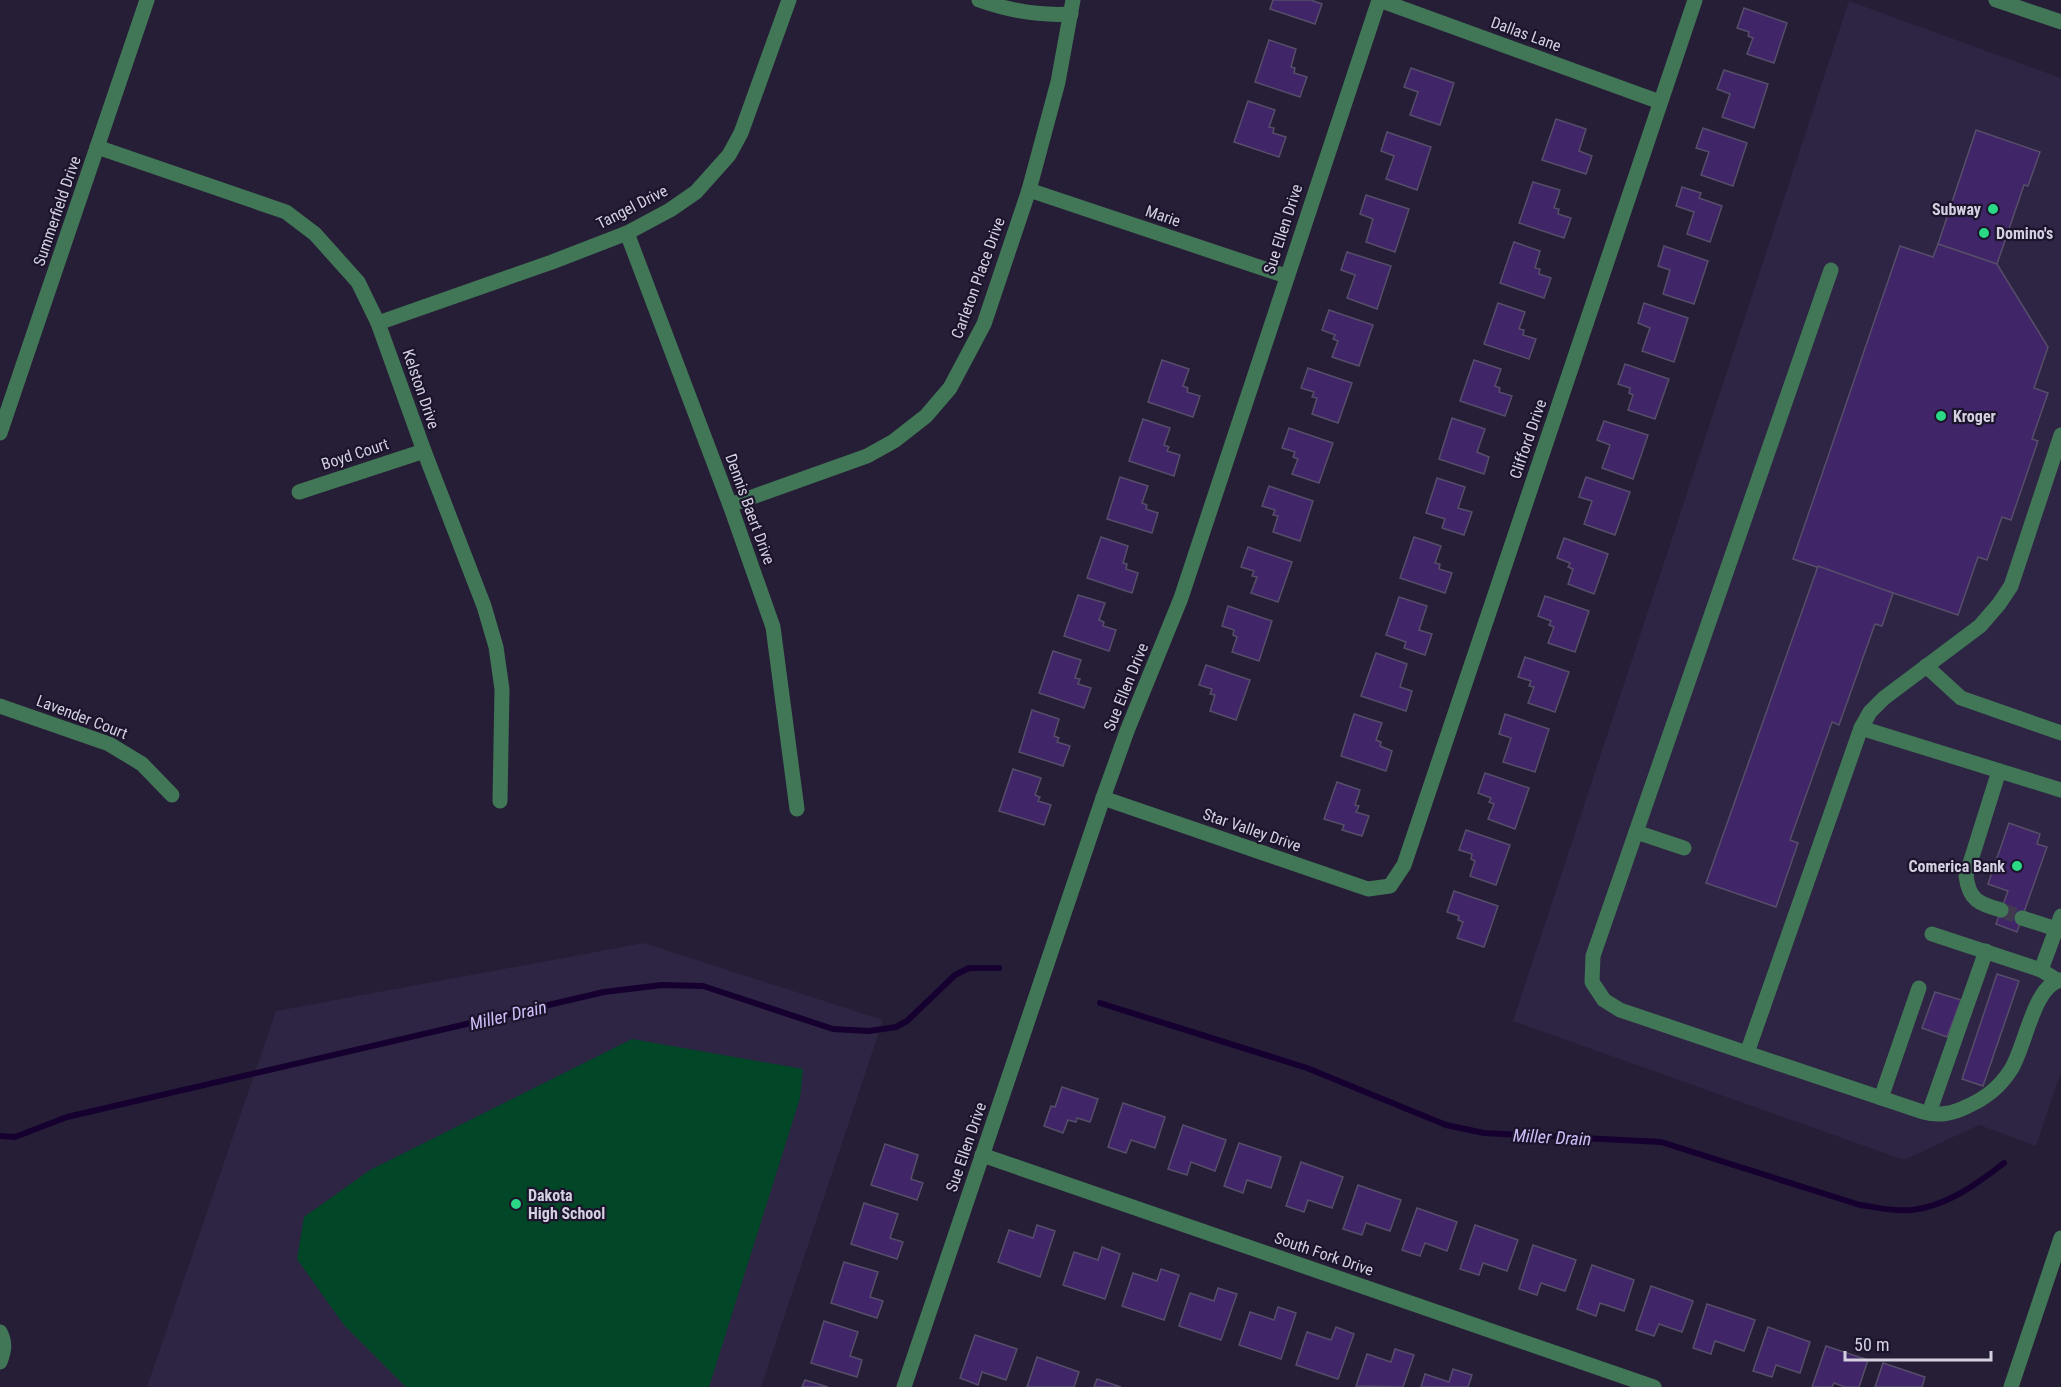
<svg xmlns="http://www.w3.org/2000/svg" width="2061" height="1387" font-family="'Roboto Condensed',sans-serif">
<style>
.built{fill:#2e2443}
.green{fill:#014727}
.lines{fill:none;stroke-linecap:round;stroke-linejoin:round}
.stream{stroke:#160030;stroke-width:6}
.building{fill:#402669;stroke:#564e69;stroke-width:1.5}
.minor-tunnel{stroke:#403950;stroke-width:15;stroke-dasharray:15 8;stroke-linecap:butt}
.minor{stroke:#417756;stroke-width:15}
.poi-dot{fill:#2ad885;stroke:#1c142c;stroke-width:2}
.labels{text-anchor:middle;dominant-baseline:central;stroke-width:4.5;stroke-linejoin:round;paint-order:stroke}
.street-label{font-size:16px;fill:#d4d0e0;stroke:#1c142c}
.poi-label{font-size:16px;font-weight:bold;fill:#d4d0e0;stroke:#1c142c;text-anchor:start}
.water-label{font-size:18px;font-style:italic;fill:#cebcf8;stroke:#1c142c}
</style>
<rect width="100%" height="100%" fill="#261e36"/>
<g class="built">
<polygon points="1849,1 2061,78 2061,1072 2036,1146 1979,1125 1904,1160 1513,1021"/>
<polygon points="644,943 883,1020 761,1387 147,1387 276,1011"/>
</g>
<polygon class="green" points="632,1039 803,1069 800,1098 709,1387 406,1387 344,1325 297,1259 304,1217 370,1170"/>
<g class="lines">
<g class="stream">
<path d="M 1100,1003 L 1307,1068 L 1446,1125 L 1484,1133 L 1661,1142 L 1860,1205 C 1876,1207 1895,1212 1912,1210 C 1947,1206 1977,1184 2004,1163"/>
<polyline points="0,1136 15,1137 67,1117 604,992 662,985 703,986 833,1029 869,1031 896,1027 907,1021 955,975 969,968 999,968"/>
</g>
</g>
<g class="building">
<polygon points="1273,0 1311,0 1322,4 1315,24 1270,9"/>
<polygon points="1744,8 1787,23 1774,63 1747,54 1753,38 1748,36 1749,32 1737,28"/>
<polygon points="1269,40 1296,49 1291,67 1295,68 1294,73 1307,77 1300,97 1255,82"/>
<polygon points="1411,68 1454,83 1440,125 1410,115 1418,92 1404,87"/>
<polygon points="1724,70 1768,84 1754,128 1722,117 1730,94 1717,89"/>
<polygon points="1248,101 1275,110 1269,127 1274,128 1273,133 1286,137 1279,157 1234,142"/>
<polygon points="1556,119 1586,129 1579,151 1592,156 1586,174 1542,160"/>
<polygon points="1703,128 1747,143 1733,186 1701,175 1709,152 1696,148"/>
<polygon points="1976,130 2040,152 2028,186 2024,185 1997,264 1938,244"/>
<polygon points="1387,132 1431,147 1417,190 1386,179 1394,156 1381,151"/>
<polygon points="1533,182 1560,190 1554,208 1559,209 1558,214 1571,218 1564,238 1519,223"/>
<polygon points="1682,187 1701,193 1699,198 1722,206 1710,242 1687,234 1694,212 1676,206"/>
<polygon points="1366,195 1409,209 1395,252 1366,242 1373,219 1360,214"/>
<polygon points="1514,242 1540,251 1535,268 1540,269 1539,274 1551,278 1544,298 1500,283"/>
<polygon points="1938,244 1997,264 2048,347 2034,388 2048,393 2032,439 2038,441 2011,520 2002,517 1987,560 1978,557 1958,615 1793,559 1900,246 1933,257"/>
<polygon points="1664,246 1708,261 1694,304 1663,294 1670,270 1658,266"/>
<polygon points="1347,252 1391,266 1377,309 1347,298 1355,275 1341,270"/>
<polygon points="1498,303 1525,312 1519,329 1524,330 1523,335 1536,339 1529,359 1484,344"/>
<polygon points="1644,303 1688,318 1674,362 1642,351 1650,328 1638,323"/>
<polygon points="1329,310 1373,325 1359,366 1332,357 1338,341 1333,339 1335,335 1322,330"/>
<polygon points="1162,360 1189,369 1183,386 1188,388 1187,392 1200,396 1193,417 1148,402"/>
<polygon points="1474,360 1501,369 1495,386 1500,388 1499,392 1512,396 1505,416 1460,401"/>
<polygon points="1625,364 1669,379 1655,419 1628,410 1633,395 1629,393 1630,388 1618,384"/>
<polygon points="1308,368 1352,383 1338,423 1312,414 1317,398 1312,397 1314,392 1301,388"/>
<polygon points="1452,418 1485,429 1477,452 1489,457 1484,474 1439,459"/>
<polygon points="1143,419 1170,428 1164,445 1169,447 1167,451 1180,455 1174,476 1129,461"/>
<polygon points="1604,421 1648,435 1633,479 1602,468 1610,445 1597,440"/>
<polygon points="1289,428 1333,443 1319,483 1292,474 1298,459 1293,457 1295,452 1282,448"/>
<polygon points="1120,477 1148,486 1142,503 1147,505 1146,509 1158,513 1152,533 1107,519"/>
<polygon points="1586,477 1630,492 1615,535 1584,524 1592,501 1579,497"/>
<polygon points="1437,478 1465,487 1458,508 1472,512 1464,535 1442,528 1445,519 1426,513"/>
<polygon points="1269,486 1313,501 1300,541 1273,532 1278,516 1273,515 1275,510 1262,506"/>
<polygon points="1101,537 1128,546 1123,563 1127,564 1126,569 1138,573 1132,593 1087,578"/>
<polygon points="1414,537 1441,546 1435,563 1440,564 1439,569 1452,573 1445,593 1400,578"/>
<polygon points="1564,538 1608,554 1594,594 1568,584 1573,569 1568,567 1570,563 1557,558"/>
<polygon points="1248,547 1292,562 1278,602 1251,593 1257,577 1252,576 1254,571 1241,567"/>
<polygon points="1818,566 1893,593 1882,626 1875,624 1839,725 1832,722 1790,840 1798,843 1776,907 1706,883"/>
<polygon points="1078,595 1105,603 1099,620 1104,622 1103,626 1116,630 1109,651 1064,636"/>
<polygon points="1545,596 1589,611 1575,652 1548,643 1554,627 1549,625 1551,621 1538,616"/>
<polygon points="1399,597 1427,606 1419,630 1432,634 1425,655 1404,648 1406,642 1386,635"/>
<polygon points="1228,606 1272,621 1259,661 1232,652 1237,637 1233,635 1234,630 1222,626"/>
<polygon points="1053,651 1081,660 1075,678 1080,679 1078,684 1091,688 1084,708 1039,693"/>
<polygon points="1376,653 1407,664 1400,687 1412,691 1406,711 1361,696"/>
<polygon points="1525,657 1569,672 1555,712 1528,703 1534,687 1529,686 1531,681 1518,677"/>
<polygon points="1206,665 1250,680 1236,720 1210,711 1215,695 1210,694 1212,689 1199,685"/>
<polygon points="1032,710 1059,719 1054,736 1059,738 1057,742 1070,746 1063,766 1019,752"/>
<polygon points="1354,714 1382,723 1376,740 1381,742 1380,746 1392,751 1386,771 1341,756"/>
<polygon points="1505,714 1549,729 1535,772 1503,762 1511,738 1499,734"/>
<polygon points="1013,769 1041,778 1035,795 1040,797 1038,801 1051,805 1044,825 999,811"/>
<polygon points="1485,773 1529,788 1515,829 1488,819 1494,804 1489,802 1491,798 1478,793"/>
<polygon points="1337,782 1360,790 1355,805 1359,806 1356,812 1369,816 1362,836 1342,830 1344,825 1324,819"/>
<polygon points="2009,823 2040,834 2037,844 2047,847 2017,932 1996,924 2008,891 1988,884"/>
<polygon points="1466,830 1510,845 1496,885 1470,876 1475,861 1471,859 1472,854 1459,850"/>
<polygon points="1454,891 1498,906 1484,947 1457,938 1463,922 1458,920 1459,916 1447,912"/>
<polygon points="1997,974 2019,981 1983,1086 1962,1079"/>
<polygon points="1935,992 1961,1000 1947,1037 1922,1028"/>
<polygon points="1062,1087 1098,1099 1090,1122 1077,1118 1076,1122 1068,1120 1063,1133 1044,1126 1051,1106 1055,1107"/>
<polygon points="1123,1103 1165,1117 1155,1148 1131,1140 1126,1153 1108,1147"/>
<polygon points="1183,1125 1226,1140 1215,1171 1191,1162 1187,1175 1168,1169"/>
<polygon points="1239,1143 1281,1157 1271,1188 1247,1180 1243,1193 1224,1186"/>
<polygon points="885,1144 918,1155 911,1179 923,1183 917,1200 871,1185"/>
<polygon points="1301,1162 1343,1177 1332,1208 1308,1200 1304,1212 1286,1206"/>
<polygon points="1358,1185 1401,1200 1390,1231 1366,1223 1362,1235 1343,1229"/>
<polygon points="864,1203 898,1214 890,1238 903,1242 897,1259 851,1244"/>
<polygon points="1417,1208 1457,1222 1447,1251 1425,1243 1420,1256 1402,1250"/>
<polygon points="1037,1225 1055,1231 1040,1277 998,1262 1009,1230 1033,1238"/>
<polygon points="1475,1225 1518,1240 1507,1271 1483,1263 1479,1275 1460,1269"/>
<polygon points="1533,1245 1576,1260 1565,1291 1541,1283 1537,1295 1519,1289"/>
<polygon points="1102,1247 1120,1254 1105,1299 1063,1285 1074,1252 1098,1260"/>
<polygon points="844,1262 878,1272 870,1297 883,1301 877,1318 831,1303"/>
<polygon points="1592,1265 1634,1280 1624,1311 1600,1303 1596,1316 1577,1309"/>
<polygon points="1161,1269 1179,1275 1164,1320 1122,1306 1133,1273 1157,1281"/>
<polygon points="1651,1286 1693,1301 1682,1332 1659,1324 1654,1336 1636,1330"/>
<polygon points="1218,1288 1237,1294 1221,1340 1179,1326 1190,1293 1214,1301"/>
<polygon points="1707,1304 1755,1320 1744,1351 1715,1341 1711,1354 1693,1348"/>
<polygon points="1278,1307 1296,1313 1281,1359 1239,1345 1250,1312 1274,1320"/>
<polygon points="824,1321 858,1332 850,1356 862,1360 857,1377 811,1363"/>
<polygon points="1336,1327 1354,1334 1338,1379 1296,1365 1307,1332 1331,1340"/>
<polygon points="1768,1327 1810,1342 1800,1373 1776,1365 1772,1377 1753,1371"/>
<polygon points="975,1335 1017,1349 1006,1380 982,1372 978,1385 960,1378"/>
<polygon points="1826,1346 1868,1360 1859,1387 1845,1387 1834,1383 1832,1387 1812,1387"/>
<polygon points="1395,1349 1414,1355 1403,1387 1356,1386 1367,1354 1391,1362"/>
<polygon points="1037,1357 1079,1372 1074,1387 1027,1387"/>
<polygon points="1883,1363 1925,1377 1922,1387 1875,1387"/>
<polygon points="1453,1369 1472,1375 1468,1387 1421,1387 1425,1374 1449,1382"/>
<polygon points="1097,1379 1121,1387 1094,1387"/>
<polygon points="805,1380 828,1387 802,1387"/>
</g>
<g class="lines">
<polyline class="minor-tunnel" points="2001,910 2022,918"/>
<g class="minor">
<path d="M 979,0 C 1010,11 1038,16 1071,14"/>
<polyline points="1379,0 1660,102"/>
<polyline points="1996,0 2061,22"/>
<polyline points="97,147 286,212 315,234 358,282 378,323 424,451 484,606 496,647 502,689 500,801"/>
<polyline points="1029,190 1286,276"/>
<polyline points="627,233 730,505 773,627 797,809"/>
<polyline points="1831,270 1593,956 1592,982 1604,1000 1620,1010 1747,1053 1861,728 1870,712 1884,698 1980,626 1999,604 2011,586 2061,435"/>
<polyline points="378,323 552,262 627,233 670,210 696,192 729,155 741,133 789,0"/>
<polyline points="0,433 147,0"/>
<polyline points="299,492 424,451"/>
<polyline points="730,505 867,456 894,441 926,416 950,388 984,324 1029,190 1058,82 1073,0"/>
<polyline points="1926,666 1961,698 2061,733"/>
<polyline points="0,706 109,744 142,764 172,795"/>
<polyline points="1861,728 2061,790"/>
<path d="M 1999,771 L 1966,876 C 1969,900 1979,904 2001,910"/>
<polyline points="1103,798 1368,889 1390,886 1404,865 1695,0"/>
<polyline points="1636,832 1684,848"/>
<polyline points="2022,918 2056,929"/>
<polyline points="1932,934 2041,970 2057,980"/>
<polyline points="2041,970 2061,916"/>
<path d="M 1747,1053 L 1923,1112 C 1940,1116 1952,1114 1968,1106 C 1986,1098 1999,1088 2010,1071 C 2025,1050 2033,985 2061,980"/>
<polyline points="1881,1098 1919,988"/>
<polyline points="1929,1113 1986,951"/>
<polyline points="982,1155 1654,1387"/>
<path d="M 0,1332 C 6,1343 4,1351 0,1362"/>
<polyline points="904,1387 1103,798 1127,731 1181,598 1379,0"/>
<polyline points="2011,1387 2061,1238"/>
</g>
</g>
<g class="poi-dot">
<circle cx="1993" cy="209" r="6"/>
<circle cx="1984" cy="233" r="6"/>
<circle cx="1941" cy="416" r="6"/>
<circle cx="2017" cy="866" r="6"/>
<circle cx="516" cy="1204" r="6"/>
</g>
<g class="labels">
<g class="street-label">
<text transform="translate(1526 34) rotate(20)">Dallas Lane</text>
<text transform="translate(632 207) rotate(-27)">Tangel Drive</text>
<text transform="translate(57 211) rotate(-71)">Summerfield Drive</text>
<text transform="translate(1163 216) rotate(19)">Marie</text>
<text transform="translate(1283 229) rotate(-72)">Sue Ellen Drive</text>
<text transform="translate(978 278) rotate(-70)">Carleton Place Drive</text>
<text transform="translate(421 389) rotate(71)">Kelston Drive</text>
<text transform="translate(1528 439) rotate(-71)">Clifford Drive</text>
<text transform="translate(355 454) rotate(-18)">Boyd Court</text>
<text transform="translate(750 509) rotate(70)">Dennis Baert Drive</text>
<text transform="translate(1126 687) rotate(-68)">Sue Ellen Drive</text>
<text transform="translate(82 717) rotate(21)">Lavender Court</text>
<text transform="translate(1252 830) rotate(19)">Star Valley Drive</text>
<text transform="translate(966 1147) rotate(-71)">Sue Ellen Drive</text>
<text transform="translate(1324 1254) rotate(19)">South Fork Drive</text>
</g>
<g class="poi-label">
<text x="1981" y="209" text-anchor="end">Subway</text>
<text x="1996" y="233">Domino's</text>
<text x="1953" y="416">Kroger</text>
<text x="2005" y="866" text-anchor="end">Comerica Bank</text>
<text x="528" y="1195">Dakota<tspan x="528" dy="18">High School</tspan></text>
</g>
<g class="water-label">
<text transform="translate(508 1015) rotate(-13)">Miller Drain</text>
<text transform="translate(1552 1137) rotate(3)">Miller Drain</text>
</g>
</g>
<path d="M1845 1351v9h146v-9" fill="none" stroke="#d4d0e0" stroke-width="3"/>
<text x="1854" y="1351" font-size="18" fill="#d4d0e0" stroke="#1c142c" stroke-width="4.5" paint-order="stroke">50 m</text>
</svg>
